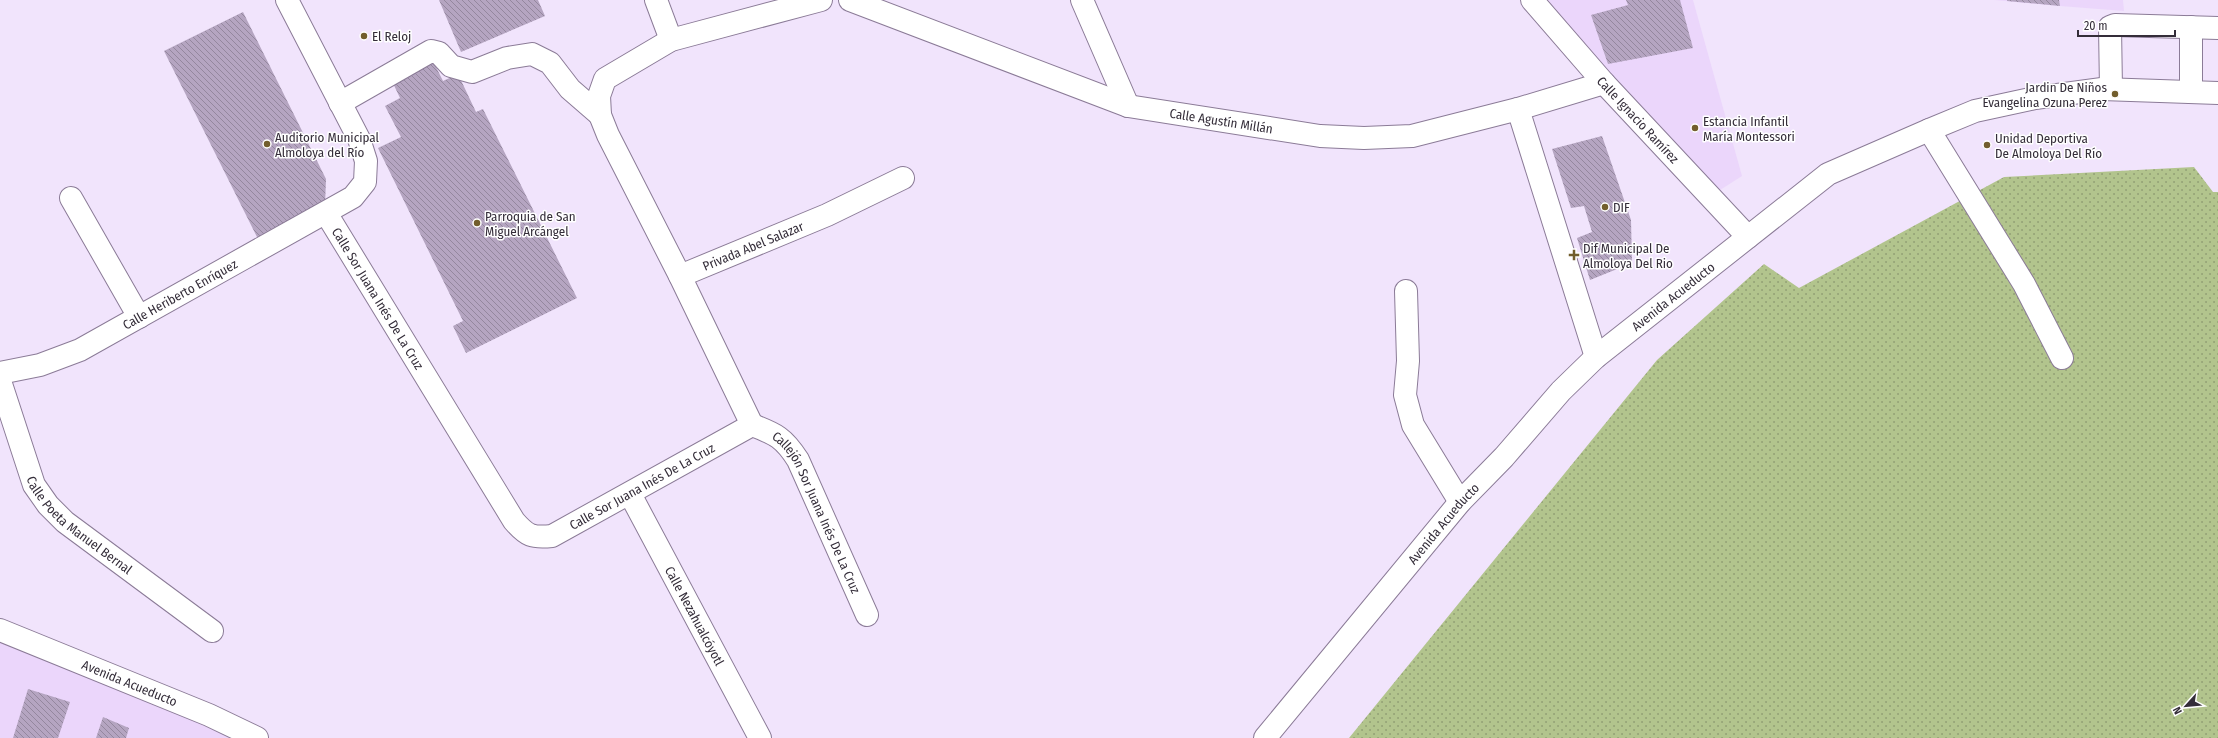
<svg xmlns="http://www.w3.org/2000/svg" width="2218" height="738" font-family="'Fira Sans Condensed',sans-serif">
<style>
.built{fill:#ebd6fb}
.park{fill:url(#park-dots)}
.building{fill:url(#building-back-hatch)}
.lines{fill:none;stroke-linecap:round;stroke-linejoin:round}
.minor-casing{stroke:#8b7b97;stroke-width:24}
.major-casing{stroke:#8b7b97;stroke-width:24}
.minor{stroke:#fff;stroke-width:22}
.major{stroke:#fff;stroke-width:22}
.poi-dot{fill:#725e2d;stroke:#fff;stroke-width:1.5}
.labels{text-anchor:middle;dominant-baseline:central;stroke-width:3;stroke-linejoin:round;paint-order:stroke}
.poi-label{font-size:13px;fill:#342d39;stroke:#fff;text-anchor:start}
.street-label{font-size:13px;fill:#342d39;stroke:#fff}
</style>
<defs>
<pattern id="park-dots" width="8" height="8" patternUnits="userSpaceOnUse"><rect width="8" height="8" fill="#b2c48d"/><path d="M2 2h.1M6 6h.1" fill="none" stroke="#92a074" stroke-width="1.8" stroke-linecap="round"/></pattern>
<pattern id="building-back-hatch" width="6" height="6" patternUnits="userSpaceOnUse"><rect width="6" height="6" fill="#b5a5c1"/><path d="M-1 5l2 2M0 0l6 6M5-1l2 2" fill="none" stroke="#94879e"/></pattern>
</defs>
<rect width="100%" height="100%" fill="#f1e4fc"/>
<g class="built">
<polygon points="1545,0 1693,0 1742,176 1720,190 1615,80"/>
<polygon points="1994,0 2123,0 2124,11 2060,6"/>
<polygon points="0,630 256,738 0,738"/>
</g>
<polygon class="park" points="2194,167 2213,192 2218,192 2218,738 1349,738 1657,360 1764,264 1799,288 2004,177"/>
<g class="building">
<polygon points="439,0 538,0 545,16 461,52"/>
<polygon points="1626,0 1680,0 1693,48 1608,64 1591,15 1628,5"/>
<polygon points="2007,0 2059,0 2060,6 2007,1"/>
<polygon points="243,12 326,179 325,206 258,239 164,51"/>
<polygon points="432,59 443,81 458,74 476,112 483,109 577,298 466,353 453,326 463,321 378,148 401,137 385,106 400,98 391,79"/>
<polygon points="1602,136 1631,220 1632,263 1590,280 1577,238 1592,232 1584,206 1571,208 1552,149"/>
<polygon points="28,689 70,702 58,738 13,738"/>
<polygon points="103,717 129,728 126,738 96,738"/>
</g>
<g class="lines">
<g class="minor-casing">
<g id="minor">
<polyline points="656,0 671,40"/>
<path id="s1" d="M 850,0 L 1128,106 L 1320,136 L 1364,138 L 1412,136 L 1518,109 L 1604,83"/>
<polyline points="1082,0 1128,106"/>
<path id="s2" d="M 1532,0 L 1604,83 L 1748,237"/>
<polyline points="2111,89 2110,27 2115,25 2218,28"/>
<polyline points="2191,92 2191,27"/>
<polyline points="340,103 431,51 439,53 451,66 472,72 507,58 532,54 550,63 570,89 600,115"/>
<polyline points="1518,109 1596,357"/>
<polyline points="1929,130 2024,284 2062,358"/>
<polyline points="71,198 139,317"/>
<path id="s3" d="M 326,213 L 514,521 C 527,536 532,538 552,536 L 752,425"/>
<path id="s4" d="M 680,276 L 827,215 L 903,178"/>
<polyline points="1406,291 1408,361 1405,395 1413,425 1460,502"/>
<path id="s5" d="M 0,373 L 40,365 L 80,350 L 353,197 L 365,182 L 366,161 L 359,139 L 287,0"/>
<path id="s6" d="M 0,381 L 34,485 L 48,505 L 65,522 L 212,631"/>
<polyline points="752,425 680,276 608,135 600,115 599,96 605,79 671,40 821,0"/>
<path id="s7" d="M 752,425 C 776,434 784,438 798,460 L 867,615"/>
<path id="s8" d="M 630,494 L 760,738"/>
</g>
</g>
<g class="major-casing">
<g id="major">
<path id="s9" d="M 0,630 L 209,715 L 257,738"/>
<path id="s10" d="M 1265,738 L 1460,502 L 1504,457 L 1561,391 L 1596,357 L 1828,174 L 1929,130 L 1975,111 L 2035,98 L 2102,89 L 2218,93"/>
</g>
</g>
<use href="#minor" class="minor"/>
<use href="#major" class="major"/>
</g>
<g class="poi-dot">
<circle cx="364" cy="36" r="4"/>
<circle cx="2115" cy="94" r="4"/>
<circle cx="1695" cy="128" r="4"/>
<circle cx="267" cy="144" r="4"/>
<circle cx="1987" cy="145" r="4"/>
<circle cx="1605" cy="207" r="4"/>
<circle cx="477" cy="223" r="4"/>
<path d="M1572 249h4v4h4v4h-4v4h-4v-4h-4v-4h4z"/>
</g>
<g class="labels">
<g class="poi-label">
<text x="372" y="36">El Reloj</text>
<text x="2107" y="87" text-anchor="end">Jardin De Niños<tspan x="2107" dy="15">Evangelina Ozuna Perez</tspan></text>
<text x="1703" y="121">Estancia Infantil<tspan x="1703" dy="15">María Montessori</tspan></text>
<text x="275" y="137">Auditorio Municipal<tspan x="275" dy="15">Almoloya del Río</tspan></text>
<text x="1995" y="138">Unidad Deportiva<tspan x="1995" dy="15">De Almoloya Del Río</tspan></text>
<text x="1613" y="207">DIF</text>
<text x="485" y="216">Parroquia de San<tspan x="485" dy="15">Miguel Arcángel</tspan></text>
<text x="1583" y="248">Dif Municipal De<tspan x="1583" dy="15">Almoloya Del Rio</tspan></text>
</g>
<g class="street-label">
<text stroke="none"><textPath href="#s2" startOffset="160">Calle Ignacio Ramírez</textPath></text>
<text stroke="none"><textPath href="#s1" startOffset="392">Calle Agustín Millán</textPath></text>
<text stroke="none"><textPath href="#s4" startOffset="79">Privada Abel Salazar</textPath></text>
<text stroke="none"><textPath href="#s5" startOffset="198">Calle Heriberto Enríquez</textPath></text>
<text stroke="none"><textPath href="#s10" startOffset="603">Avenida Acueducto</textPath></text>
<text stroke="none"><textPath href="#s3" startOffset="100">Calle Sor Juana Inés De La Cruz</textPath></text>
<text stroke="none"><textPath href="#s3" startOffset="507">Calle Sor Juana Inés De La Cruz</textPath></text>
<text stroke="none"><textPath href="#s7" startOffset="114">Callejón Sor Juana Inés De La Cruz</textPath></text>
<text stroke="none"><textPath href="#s6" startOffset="170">Calle Poeta Manuel Bernal</textPath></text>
<text stroke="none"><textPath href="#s10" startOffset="279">Avenida Acueducto</textPath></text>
<text stroke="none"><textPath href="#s8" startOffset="138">Calle Nezahualcóyotl</textPath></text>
<text stroke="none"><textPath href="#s9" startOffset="140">Avenida Acueducto</textPath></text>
</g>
</g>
<g transform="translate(2186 706) rotate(243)" stroke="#ffffff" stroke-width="3" paint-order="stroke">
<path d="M0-3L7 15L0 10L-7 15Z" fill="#342d39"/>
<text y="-6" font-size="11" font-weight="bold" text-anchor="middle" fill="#342d39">N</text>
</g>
<path d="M2078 30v6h97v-6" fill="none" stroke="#342d39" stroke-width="2"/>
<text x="2084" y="30" font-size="12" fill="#342d39" stroke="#ffffff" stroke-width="3" paint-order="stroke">20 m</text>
</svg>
